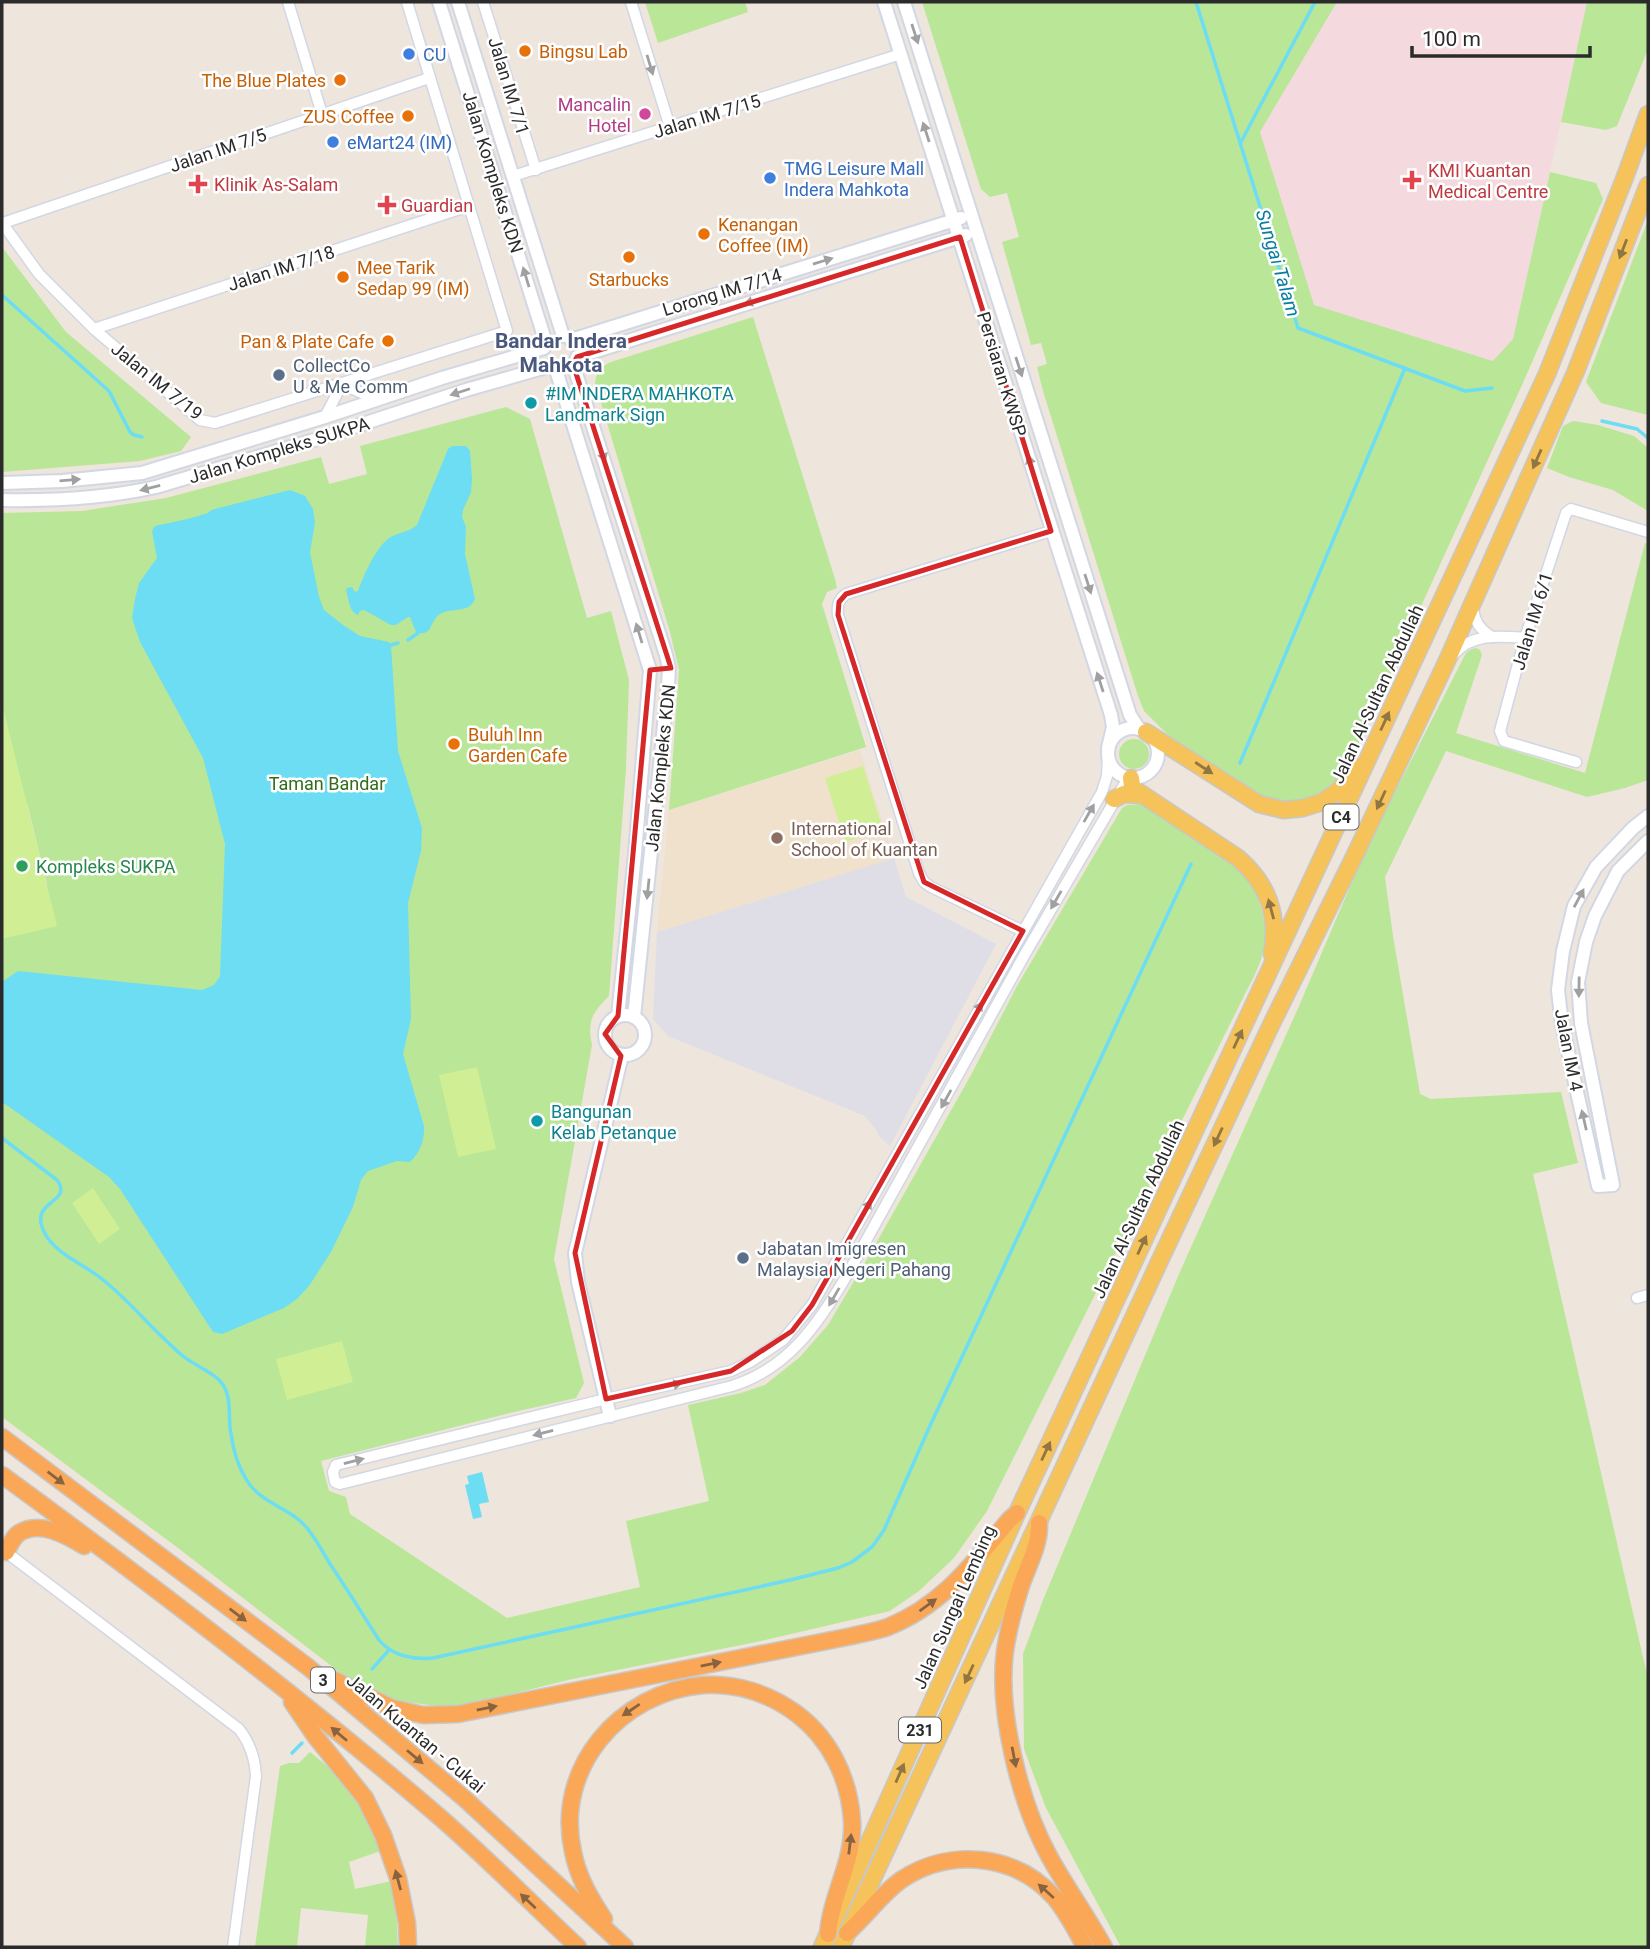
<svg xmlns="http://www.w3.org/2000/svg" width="1650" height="1949" font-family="Roboto,sans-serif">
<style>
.industrial{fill:#dfdee6}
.education{fill:#f0e1cc}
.medical{fill:#f4dade}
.green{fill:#bae698}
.pitch{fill:#d0ee93}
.water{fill:#6dddf3}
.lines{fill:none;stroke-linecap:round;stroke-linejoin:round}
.stream{stroke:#6dddf3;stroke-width:3.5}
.minor-casing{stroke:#d2d7e4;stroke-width:13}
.tertiary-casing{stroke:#d2d7e4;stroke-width:16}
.primary-casing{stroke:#c8c8c8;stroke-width:19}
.trunk-casing{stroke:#c8c8c8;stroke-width:19}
.minor{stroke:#fff;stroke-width:10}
.tertiary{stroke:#fff;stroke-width:12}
.primary{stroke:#f6c25a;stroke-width:16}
.trunk{stroke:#faa858;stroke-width:16}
.oneway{fill:#a0a0a0}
.oneway2{fill:#907642}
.oneway3{fill:#88633f}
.marked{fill:none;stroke:#d62828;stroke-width:5;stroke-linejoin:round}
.food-dot{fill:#e8710a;stroke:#fff;stroke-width:2.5}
.shop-dot{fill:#3f7fe0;stroke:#fff;stroke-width:2.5}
.hotel-dot{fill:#d1479c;stroke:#fff;stroke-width:2.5}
.health-dot{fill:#e0444e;stroke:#fff;stroke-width:2.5}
.service-dot{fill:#5c6f8a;stroke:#fff;stroke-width:2.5}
.culture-dot{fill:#0f9aa8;stroke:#fff;stroke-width:2.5}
.education-dot{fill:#8d6e63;stroke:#fff;stroke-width:2.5}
.leisure-dot{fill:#2e9e5b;stroke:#fff;stroke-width:2.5}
.labels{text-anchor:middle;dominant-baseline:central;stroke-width:5;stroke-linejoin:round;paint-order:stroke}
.shield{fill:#fff;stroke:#6b6b6b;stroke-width:2}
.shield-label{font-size:16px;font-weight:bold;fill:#2b2b2b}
.food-label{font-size:18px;fill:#c56008;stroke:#fff;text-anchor:start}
.shop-label{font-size:18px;fill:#366cbe;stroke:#fff;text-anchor:start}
.street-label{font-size:18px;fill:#2b2b2b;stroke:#fff}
.hotel-label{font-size:18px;fill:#b23c85;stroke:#fff;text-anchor:end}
.health-label{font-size:18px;fill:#be3a42;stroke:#fff;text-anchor:start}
.service-label{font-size:18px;fill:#4e5e75;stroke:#fff;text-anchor:start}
.culture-label{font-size:18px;fill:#0d838f;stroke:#fff;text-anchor:start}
.park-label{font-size:18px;fill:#326c18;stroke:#fff}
.education-label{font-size:18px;fill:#785e54;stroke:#fff;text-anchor:start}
.leisure-label{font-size:18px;fill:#27864d;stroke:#fff;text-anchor:start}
.water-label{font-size:19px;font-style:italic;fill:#087da2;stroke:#fff}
.quarter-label{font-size:21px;font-weight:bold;fill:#4a587e;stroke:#fff}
</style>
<rect width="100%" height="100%" fill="#eee5dd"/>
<polygon class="industrial" points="894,858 906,897 996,944 890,1146 878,1135 877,1131 865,1116 668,1036 653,1019 657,932"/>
<polygon class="education" points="860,750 894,858 657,932 669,810"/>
<polygon class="medical" points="1337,2 1587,2 1513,339 1494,361 1314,306 1260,132"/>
<g class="green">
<polygon points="645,2 745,2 748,12 658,43"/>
<polygon points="922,2 1337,2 1260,132 1314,305 1493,361 1513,339 1550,172 1596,183 1603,199 1522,385 1350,762 1336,783 1315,795 1291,803 1265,800 1169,736 1144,711 1138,696 1043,391 1037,367 1047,364 1041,343 1031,345 1002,242 1019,237 1007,193 990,197 981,189"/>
<polygon points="1587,2 1648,2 1648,49 1617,126 1606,130 1561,122"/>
<polygon points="1648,220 1648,415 1601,403 1586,382"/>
<polygon points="2,247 66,332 191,437 181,451 140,461 2,472"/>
<path d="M 753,317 L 835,579 L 837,588 L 827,592 L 822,604 L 866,747 L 669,810 L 679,670 L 670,632 L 595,383 C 597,371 600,367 611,362 Z"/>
<path d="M 506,407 L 530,419 L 587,618 L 611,611 L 629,680 L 626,769 L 609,996 C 592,1013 587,1021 592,1045 L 554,1259 L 584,1383 L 576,1398 L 514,1412 L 321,1461 L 329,1491 L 346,1497 L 350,1514 L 507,1618 L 640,1587 L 626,1521 L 709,1501 L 688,1405 L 741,1393 L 765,1385 L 800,1357 L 828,1325 L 870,1254 L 971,1075 L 1017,986 L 1122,808 L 1127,805 L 1144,804 L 1242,872 C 1252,882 1256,892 1260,905 C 1274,947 1258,967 1240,1004 L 987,1511 L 954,1558 L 919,1591 L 890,1611 L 761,1641 L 568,1680 L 484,1701 L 460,1706 L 437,1706 L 399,1701 L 383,1697 L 351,1681 L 178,1548 L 2,1417 L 2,917 L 41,900 L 47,884 L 27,803 L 2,807 L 2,513 L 82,511 L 166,498 L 321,457 L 329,484 L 367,474 L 360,446 Z"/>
<polygon points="1573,421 1598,425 1634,436 1648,448 1648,511 1613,490 1569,477 1547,468 1563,426"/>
<path d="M 1645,543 L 1648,544 L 1648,780 L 1625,788 L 1587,797 L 1446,751 L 1385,877 L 1393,936 L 1420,1094 L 1431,1099 L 1561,1092 L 1578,1163 L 1533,1174 L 1648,1679 L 1648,1947 L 1121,1947 L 1046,1808 L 1024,1749 L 1023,1654 L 1043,1600 L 1179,1274 L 1299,1006 L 1367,847 L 1466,653 C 1473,648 1479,645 1482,655 L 1456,733 L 1585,773 Z"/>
<circle cx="1134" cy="754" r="15"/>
<polygon points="310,1752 337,1774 360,1802 383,1850 349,1862 355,1889 392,1881 396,1901 398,1947 365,1947 368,1915 301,1908 297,1947 255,1947 280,1766 289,1763 299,1763"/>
</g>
<g class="pitch">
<polygon points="2,703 57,926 2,939"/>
<polygon points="863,766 883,830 845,842 825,778"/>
<polygon points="477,1067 496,1149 458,1157 439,1075"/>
<polygon points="93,1188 120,1229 99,1244 72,1203"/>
<polygon points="342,1341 353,1382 287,1400 276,1359"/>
</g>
<g class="water">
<path d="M 452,446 L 466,446 L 470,451 L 472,479 L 471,492 L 463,510 L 462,517 L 466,527 L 465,554 L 475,599 C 469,614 452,607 440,614 C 429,621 433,638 416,632 L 410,617 L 408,617 L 396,625 L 391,625 L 364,610 L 360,611 L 358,615 C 349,612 349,599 346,590 L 347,588 L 352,587 L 355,592 L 358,591 C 363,577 377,544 391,537 C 400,532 409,532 417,525 L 448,449 Z"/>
<path d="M 290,490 L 305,496 L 313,509 L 315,523 L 310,552 L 319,597 L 324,610 L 343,625 L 360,636 L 389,642 L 391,645 L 398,751 L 422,828 L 421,851 L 408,903 L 411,1019 L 403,1054 L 424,1126 C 425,1139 420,1153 410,1162 L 397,1161 L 368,1171 L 361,1180 L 353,1207 L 331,1252 L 309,1286 L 297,1299 L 284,1308 L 222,1334 L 213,1332 L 120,1189 L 109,1177 L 2,1102 L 2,982 L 18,971 L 202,990 L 214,985 L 220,976 L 225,844 L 203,758 L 140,642 L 132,618 L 135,599 L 139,583 L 157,558 L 152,531 L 155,526 C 173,522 190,519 208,513 L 211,510 Z"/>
<polygon points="482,1472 489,1502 479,1504 482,1517 473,1519 465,1485 469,1484 467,1476"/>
</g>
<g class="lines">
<g class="stream">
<polyline points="1196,2 1298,328 1465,391 1492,388"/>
<polyline points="1241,142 1315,2"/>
<polyline points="2,295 109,391 130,432 134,435 142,437"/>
<polyline points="1602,421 1637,429 1648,438"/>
<polyline points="408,640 418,633"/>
<polyline points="391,645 398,643"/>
<polyline points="1240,763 1405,368"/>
<path d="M 2,1138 L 57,1180 C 75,1205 23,1199 47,1237 C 60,1256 85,1265 102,1279 C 131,1302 154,1332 183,1356 C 194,1365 208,1370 218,1379 C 234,1393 227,1416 231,1434 C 233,1449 238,1466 246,1479 C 260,1504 290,1507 307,1528 C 316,1539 323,1552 330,1564 C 347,1589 363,1615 379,1640 C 392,1656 414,1660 433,1658 L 790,1580 L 838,1568 L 852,1562 L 872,1547 L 884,1530 L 929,1428 L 1191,864"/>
<polyline points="372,1669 389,1650"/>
<polyline points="292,1753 302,1743"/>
</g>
<g class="minor-casing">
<g id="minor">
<polyline points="288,2 322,114"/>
<polyline points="407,2 507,331 215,423 200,420 94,329 39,274 5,227 6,222 429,78"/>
<polyline points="483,2 536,170"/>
<polyline points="631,2 670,127"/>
<polyline points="513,176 901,54"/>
<polyline points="94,329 469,206"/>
<polyline points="325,417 342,384 377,400"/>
<path d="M 1473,606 C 1474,621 1479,629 1492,637"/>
<path d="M 1454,654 C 1472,633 1500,636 1525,638"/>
<path d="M 1108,754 L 1107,776 L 1102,792 L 812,1305 L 783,1340 L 750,1362 L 731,1371 L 606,1399 L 336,1465 L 333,1472 L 335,1482 L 340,1484 L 732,1386 C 788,1369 819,1323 847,1275 L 1025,954 L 1128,778"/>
<polyline points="1576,762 1504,741 1500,731 1525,638 1566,513 1571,509 1648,532"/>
<path d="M 1023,931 L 931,887 L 924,882 L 919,873 L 838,615 C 837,606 838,600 846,594 L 1051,531"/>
<polyline points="1637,1298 1648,1295"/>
<path d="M 6,1552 L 239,1729 C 250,1743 255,1758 256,1776 L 233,1947"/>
</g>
</g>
<g class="tertiary-casing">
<g id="tertiary">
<polyline points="439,2 546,343"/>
<polyline points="458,2 563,336"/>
<polyline points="884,2 1111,715 1113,727 1108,748"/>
<polyline points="904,2 1130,715 1139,729"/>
<polyline points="571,340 961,218"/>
<polyline points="577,357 966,235"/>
<polyline points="573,364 666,655 669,668 668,686 634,1017"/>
<polyline points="556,370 650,670 635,854 618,1016"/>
<polyline points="2,483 62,481 142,473 325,417 442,378 544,348"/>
<path d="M 2,500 C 53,501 106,498 156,487 L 311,441 L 466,390 L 550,366"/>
<circle cx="1133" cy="753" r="25"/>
<polyline points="1648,816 1633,828 1596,867 1574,906 1563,951 1558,990 1562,1025 1598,1186 1613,1185 1581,1023 1578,982 1586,942 1595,916 1618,871 1648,841"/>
<circle cx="625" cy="1035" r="20"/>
<polyline points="610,1416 578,1282 575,1253 622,1055"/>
</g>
</g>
<g class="primary-casing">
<g id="primary">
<polyline points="1146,732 1259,804 1284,810 1303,808 1322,802 1338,791 1358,767"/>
<path d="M 1131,778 L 1132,786 L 1134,789 L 1238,858 C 1268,884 1279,914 1272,954"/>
<polyline points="1114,799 1124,794 1143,795"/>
<polyline points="822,1947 1017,1513 1547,374 1625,177 1648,114"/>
<polyline points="841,1947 1162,1256 1272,1023 1353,859 1446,663 1576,371 1648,185"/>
</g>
</g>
<g class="trunk-casing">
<g id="trunk">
<polyline points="2,1437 308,1667 465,1799 625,1947"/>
<path d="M 2,1475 C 150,1583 296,1694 435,1813 C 485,1856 531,1903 578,1947"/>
<path d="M 1039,1523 C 1040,1546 1027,1567 1020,1589 C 1014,1608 1008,1631 1005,1651 C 997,1711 1020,1803 1049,1856 C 1066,1887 1087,1916 1104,1947"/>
<path d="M 6,1552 C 10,1545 13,1537 19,1533 C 40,1520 66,1535 84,1546"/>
<path d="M 332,1679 L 392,1708 L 423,1715 L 458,1714 L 852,1636 C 864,1633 877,1631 888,1627 C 943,1605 973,1563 1009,1520 L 1017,1513"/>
<polyline points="292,1702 315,1736 365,1798 383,1835 398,1878 407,1923 408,1947"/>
<path d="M 604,1919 C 590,1898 578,1877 573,1852 C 554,1768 620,1692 703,1685 C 737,1683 770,1694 797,1714 C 830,1739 849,1778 852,1820 C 855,1859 831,1895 828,1934"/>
<path d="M 847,1933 C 867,1916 880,1895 901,1880 C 949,1848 1014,1853 1054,1897 C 1066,1911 1076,1930 1085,1947"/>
</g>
</g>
<use href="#minor" class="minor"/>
<use href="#tertiary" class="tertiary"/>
<use href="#primary" class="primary"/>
<use href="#trunk" class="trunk"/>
</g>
<defs><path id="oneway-solid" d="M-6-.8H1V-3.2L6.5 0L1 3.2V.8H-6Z" transform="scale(1.75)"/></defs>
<g class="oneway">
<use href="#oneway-solid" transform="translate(915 34) rotate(72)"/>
<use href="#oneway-solid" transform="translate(650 65) rotate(73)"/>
<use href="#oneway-solid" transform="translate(926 132) rotate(-108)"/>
<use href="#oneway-solid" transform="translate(823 261) rotate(-17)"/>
<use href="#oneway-solid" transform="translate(526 277) rotate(-107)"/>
<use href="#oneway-solid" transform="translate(754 301) rotate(163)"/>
<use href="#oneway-solid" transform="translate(1019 367) rotate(72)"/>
<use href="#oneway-solid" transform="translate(460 392) rotate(162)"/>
<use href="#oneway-solid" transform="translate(602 452) rotate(72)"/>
<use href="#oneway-solid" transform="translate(1031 465) rotate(-107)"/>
<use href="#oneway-solid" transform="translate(70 480) rotate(-5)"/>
<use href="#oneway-solid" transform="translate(150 488) rotate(166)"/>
<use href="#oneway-solid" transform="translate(1088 584) rotate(72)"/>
<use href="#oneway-solid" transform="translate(639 633) rotate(-107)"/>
<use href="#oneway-solid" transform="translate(1100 682) rotate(-108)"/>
<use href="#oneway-solid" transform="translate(1089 813) rotate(-60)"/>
<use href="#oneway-solid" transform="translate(648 889) rotate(96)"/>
<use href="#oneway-solid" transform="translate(1579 898) rotate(-62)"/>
<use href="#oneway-solid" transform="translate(1056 900) rotate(120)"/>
<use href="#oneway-solid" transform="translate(1579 987) rotate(91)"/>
<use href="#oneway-solid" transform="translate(977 1011) rotate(-61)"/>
<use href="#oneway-solid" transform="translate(946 1099) rotate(119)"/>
<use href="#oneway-solid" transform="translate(1584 1120) rotate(-103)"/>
<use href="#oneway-solid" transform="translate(866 1209) rotate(-61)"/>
<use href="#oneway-solid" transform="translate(834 1297) rotate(120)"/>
<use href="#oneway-solid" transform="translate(672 1385) rotate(-11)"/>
<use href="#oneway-solid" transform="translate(543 1433) rotate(166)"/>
<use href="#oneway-solid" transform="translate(354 1461) rotate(-14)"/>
</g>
<g class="oneway2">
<use href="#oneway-solid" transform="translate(1623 249) rotate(111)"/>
<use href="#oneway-solid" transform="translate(1537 459) rotate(114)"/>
<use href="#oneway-solid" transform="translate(1385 721) rotate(-65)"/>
<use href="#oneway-solid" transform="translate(1204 768) rotate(33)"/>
<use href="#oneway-solid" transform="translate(1381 800) rotate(115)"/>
<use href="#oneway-solid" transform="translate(1271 909) rotate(-105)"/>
<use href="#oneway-solid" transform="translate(1238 1039) rotate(-65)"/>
<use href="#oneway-solid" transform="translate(1218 1137) rotate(115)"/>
<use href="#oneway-solid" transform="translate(1142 1245) rotate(-65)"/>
<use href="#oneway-solid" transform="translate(1046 1451) rotate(-65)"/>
<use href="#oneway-solid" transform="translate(969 1674) rotate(115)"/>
<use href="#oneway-solid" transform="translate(900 1773) rotate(-66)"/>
</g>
<g class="oneway3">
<use href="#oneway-solid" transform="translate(56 1478) rotate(37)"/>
<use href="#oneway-solid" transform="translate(928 1605) rotate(-36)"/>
<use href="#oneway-solid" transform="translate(238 1615) rotate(37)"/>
<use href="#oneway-solid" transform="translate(711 1664) rotate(-11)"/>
<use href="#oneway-solid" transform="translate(487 1708) rotate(-12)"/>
<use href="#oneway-solid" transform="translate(631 1710) rotate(146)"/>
<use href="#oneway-solid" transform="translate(339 1734) rotate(-140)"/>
<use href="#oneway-solid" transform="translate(415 1757) rotate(40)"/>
<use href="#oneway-solid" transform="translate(1014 1757) rotate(79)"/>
<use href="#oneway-solid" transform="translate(850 1844) rotate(-83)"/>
<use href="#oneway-solid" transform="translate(398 1880) rotate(-105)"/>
<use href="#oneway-solid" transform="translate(1046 1891) rotate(-138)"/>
<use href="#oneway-solid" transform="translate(528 1901) rotate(-137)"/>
</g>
<path class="marked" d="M 960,237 L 1051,531 L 846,594 L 839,602 L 838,615 L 924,882 L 1023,931 L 812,1305 L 792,1331 L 731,1371 L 606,1399 L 575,1253 L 621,1056 L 605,1034 L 618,1016 L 650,670 L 671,668 L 573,364 L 577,357 Z"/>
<g class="food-dot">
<circle cx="525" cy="51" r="7"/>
<circle cx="340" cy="80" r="7"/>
<circle cx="408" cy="116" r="7"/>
<circle cx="704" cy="234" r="7"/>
<circle cx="629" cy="257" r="7"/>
<circle cx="343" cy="277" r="7"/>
<circle cx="388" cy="341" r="7"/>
<circle cx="454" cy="744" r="7"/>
</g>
<g class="shop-dot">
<circle cx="409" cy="54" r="7"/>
<circle cx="333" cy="142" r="7"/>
<circle cx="770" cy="178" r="7"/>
</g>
<circle class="hotel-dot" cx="645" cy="114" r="7"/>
<g class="health-dot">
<path d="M1408.5 169.5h7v7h7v7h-7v7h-7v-7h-7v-7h7z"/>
<path d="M194.5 173.5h7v7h7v7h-7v7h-7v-7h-7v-7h7z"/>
<path d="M383.5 194.5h7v7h7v7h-7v7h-7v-7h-7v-7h7z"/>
</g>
<g class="service-dot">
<circle cx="279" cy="375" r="7"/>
<circle cx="743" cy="1258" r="7"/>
</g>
<g class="culture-dot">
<circle cx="531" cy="403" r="7"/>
<circle cx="537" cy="1121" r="7"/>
</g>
<circle class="education-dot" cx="777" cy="838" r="7"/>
<circle class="leisure-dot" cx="22" cy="866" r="7"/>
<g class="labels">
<g class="shield">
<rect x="1323.5" y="804.5" width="35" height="25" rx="5"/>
<rect x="311" y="1667.5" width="24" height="25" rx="5"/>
<rect x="899" y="1717.5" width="42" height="25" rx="5"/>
</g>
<g class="shield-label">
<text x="1341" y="817">C4</text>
<text x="323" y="1680">3</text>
<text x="920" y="1730">231</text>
</g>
<g class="food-label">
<text x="539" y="51">Bingsu Lab</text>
<text x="326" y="80" text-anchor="end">The Blue Plates</text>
<text x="394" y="116" text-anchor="end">ZUS Coffee</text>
<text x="718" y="224">Kenangan<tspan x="718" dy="21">Coffee (IM)</tspan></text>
<text x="357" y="267">Mee Tarik<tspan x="357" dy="21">Sedap 99 (IM)</tspan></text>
<text x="629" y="279" text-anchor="middle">Starbucks</text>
<text x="374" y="341" text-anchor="end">Pan &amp; Plate Cafe</text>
<text x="468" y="734">Buluh Inn<tspan x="468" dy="21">Garden Cafe</tspan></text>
</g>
<g class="shop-label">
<text x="423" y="54">CU</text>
<text x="347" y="142">eMart24 (IM)</text>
<text x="784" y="168">TMG Leisure Mall<tspan x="784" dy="21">Indera Mahkota</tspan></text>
</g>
<g class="street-label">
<text transform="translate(509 86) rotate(73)">Jalan IM 7/1</text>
<text transform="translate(707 116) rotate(-17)">Jalan IM 7/15</text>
<text transform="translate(218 150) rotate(-19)">Jalan IM 7/5</text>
<text transform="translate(493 172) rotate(73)">Jalan Kompleks KDN</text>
<text transform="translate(281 268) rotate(-18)">Jalan IM 7/18</text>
<text transform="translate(722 292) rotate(-17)">Lorong IM 7/14</text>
<text transform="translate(1002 374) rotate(73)">Persiaran KWSP</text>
<text transform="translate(157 381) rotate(39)">Jalan IM 7/19</text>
<text transform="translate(279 450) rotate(-17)">Jalan Kompleks SUKPA</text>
<text transform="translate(1532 621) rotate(-73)">Jalan IM 6/1</text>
<text transform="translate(1377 694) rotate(-65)">Jalan Al-Sultan Abdullah</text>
<text transform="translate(660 768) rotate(-84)">Jalan Kompleks KDN</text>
<text transform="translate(1569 1050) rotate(79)">Jalan IM 4</text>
<text transform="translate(1138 1209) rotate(-65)">Jalan Al-Sultan Abdullah</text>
<text transform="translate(954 1607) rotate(-66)">Jalan Sungai Lembing</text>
<text transform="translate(416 1733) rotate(40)">Jalan Kuantan - Cukai</text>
</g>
<g class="hotel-label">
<text x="631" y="104">Mancalin<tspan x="631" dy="21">Hotel</tspan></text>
</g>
<g class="health-label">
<text x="1428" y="170">KMI Kuantan<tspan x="1428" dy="21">Medical Centre</tspan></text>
<text x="214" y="184">Klinik As-Salam</text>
<text x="401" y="205">Guardian</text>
</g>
<g class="service-label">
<text x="293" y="365">CollectCo<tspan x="293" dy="21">U &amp; Me Comm</tspan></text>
<text x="757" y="1248">Jabatan Imigresen<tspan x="757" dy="21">Malaysia Negeri Pahang</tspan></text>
</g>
<g class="culture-label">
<text x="545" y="393">#IM INDERA MAHKOTA<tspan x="545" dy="21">Landmark Sign</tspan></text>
<text x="551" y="1111">Bangunan<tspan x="551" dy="21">Kelab Petanque</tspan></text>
</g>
<g class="park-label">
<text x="327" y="783">Taman Bandar</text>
</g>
<g class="education-label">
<text x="791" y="828">International<tspan x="791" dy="21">School of Kuantan</tspan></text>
</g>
<g class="leisure-label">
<text x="36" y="866">Kompleks SUKPA</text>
</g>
<g class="water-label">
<text transform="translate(1278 263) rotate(73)">Sungai Talam</text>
</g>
<g class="quarter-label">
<text x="561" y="341">Bandar Indera<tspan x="561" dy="24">Mahkota</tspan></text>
</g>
</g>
<rect width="1650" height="1949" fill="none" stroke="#2b2b2b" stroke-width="7"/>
<path d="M1412 46v10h178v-10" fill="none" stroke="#2b2b2b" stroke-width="3.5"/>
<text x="1422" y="46" font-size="21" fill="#2b2b2b" stroke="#ffffff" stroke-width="5" paint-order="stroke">100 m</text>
</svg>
